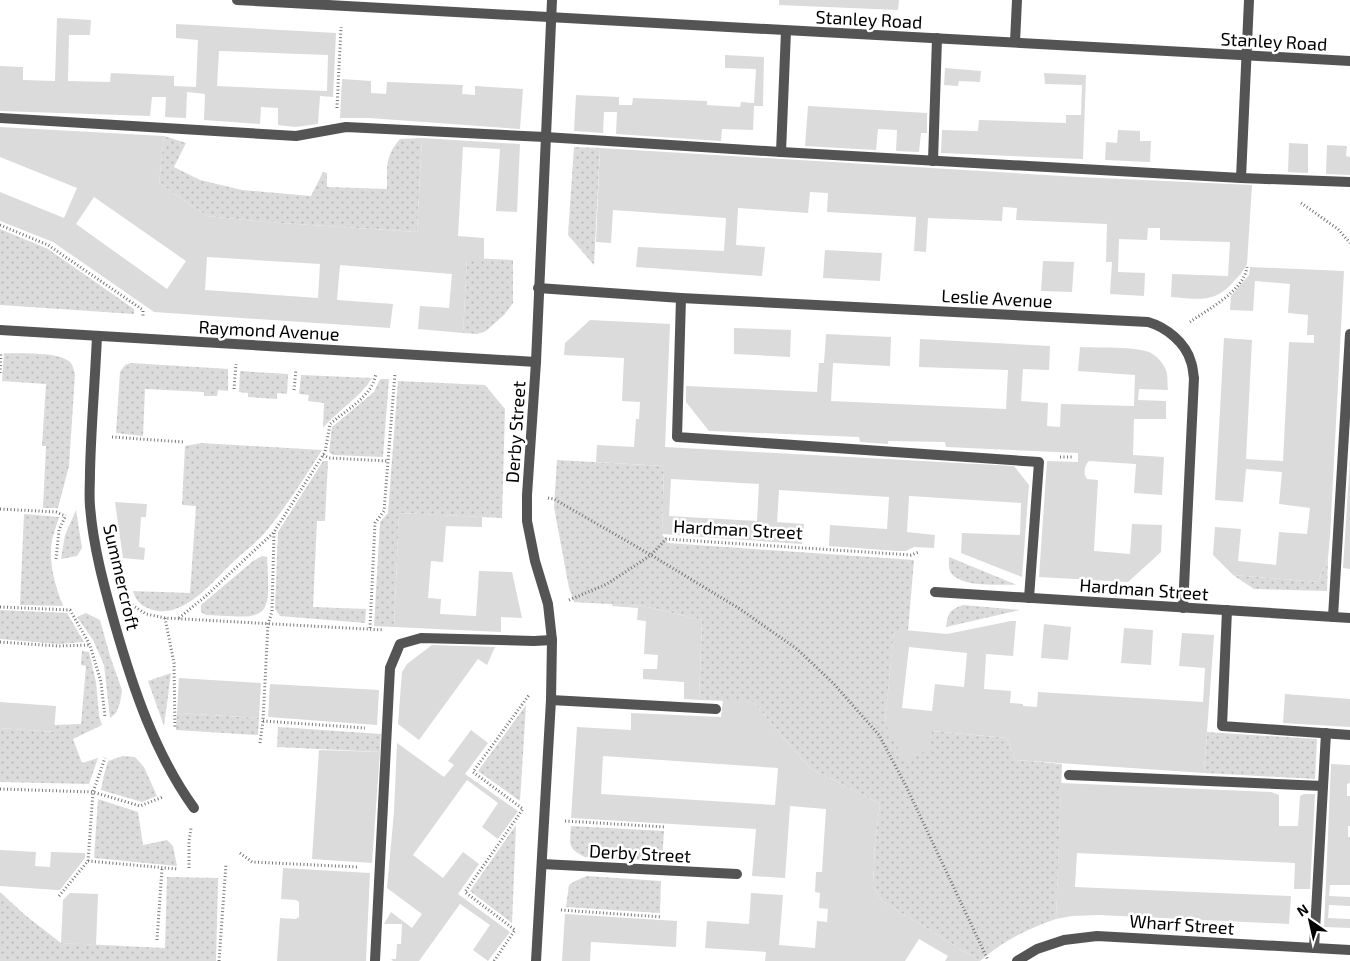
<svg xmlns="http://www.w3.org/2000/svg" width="1350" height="961" font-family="'Exo 2',sans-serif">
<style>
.grass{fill:url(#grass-dots)}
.garden{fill:#dbdbdb;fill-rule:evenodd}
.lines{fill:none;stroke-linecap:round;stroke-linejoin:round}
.path{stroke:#767676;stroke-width:3;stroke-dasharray:1 2.5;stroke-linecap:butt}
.service{stroke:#545454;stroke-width:10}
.minor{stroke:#545454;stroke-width:10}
.tertiary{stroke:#545454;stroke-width:10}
.labels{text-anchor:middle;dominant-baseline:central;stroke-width:5;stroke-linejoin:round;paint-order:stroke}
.street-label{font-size:18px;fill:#000;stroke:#fff}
</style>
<defs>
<pattern id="grass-dots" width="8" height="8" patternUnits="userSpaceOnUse" patternTransform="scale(1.25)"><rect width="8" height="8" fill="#dbdbdb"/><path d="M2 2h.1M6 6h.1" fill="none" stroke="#bababa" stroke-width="1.8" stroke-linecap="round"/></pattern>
</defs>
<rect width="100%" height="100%" fill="#fff"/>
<g class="grass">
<path d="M 164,136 L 186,143 L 174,167 L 200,180 L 242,190 L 311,196 L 323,172 L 327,173 L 327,187 L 387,189 C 387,167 385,156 400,139 L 422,138 L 417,232 L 266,222 L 207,216 L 159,183 Z"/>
<polygon points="574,147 600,148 594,265 568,235"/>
<polygon points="0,229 48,249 134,309 134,314 0,305"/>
<polygon points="467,258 513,260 513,303 504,315 486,331 477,334 463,333"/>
<path d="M 4,353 C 19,354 61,351 71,363 C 73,366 74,371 75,374 L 69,466 L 58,508 L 43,508 L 46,446 L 42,446 L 46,384 L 2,381 Z"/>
<polygon points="131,363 228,369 228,391 218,390 217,396 204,396 204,392 145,389 143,436 116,433 120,372 125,365"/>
<polygon points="240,371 288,374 287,394 277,393 277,399 248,397 248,393 239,392"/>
<path d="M 301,375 L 372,378 C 360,398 338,410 323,428 L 324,403 L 308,401 L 309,395 L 299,394 Z"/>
<polygon points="380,379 389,379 383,457 333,455 329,452 332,427 374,392"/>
<polygon points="398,381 485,385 505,409 502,518 399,513 394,627 374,626 380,522 388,513"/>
<path d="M 201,443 L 322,450 C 305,477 288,504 268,529 C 258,542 243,552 232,563 C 211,583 182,621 150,609 C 140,605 136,601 133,591 L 190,593 L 196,506 L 182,505 L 185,446 Z"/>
<path d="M 557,460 L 664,466 L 662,534 L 668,543 L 914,560 L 908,631 L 894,630 L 885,723 L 931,731 L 1007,738 L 1015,760 L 1062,764 L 1056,919 C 1027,929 1003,941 980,961 L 882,901 L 873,886 L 875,843 L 880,804 L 810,768 L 753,702 L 699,700 L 702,620 L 643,606 L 574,602 L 569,588 L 554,507 Z"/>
<polygon points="323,461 328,461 325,521 317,521 313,607 366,609 365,623 280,616 275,609 278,532"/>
<polygon points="76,510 82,548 77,556 61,559 65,535"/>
<path d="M 24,514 L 59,517 C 57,524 54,532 52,540 C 48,562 55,585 63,606 L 20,605 Z"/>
<path d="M 262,556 L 267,557 C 271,623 268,618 206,615 L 201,612 L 201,605 L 253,561 Z"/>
<path d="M 949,557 L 1017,585 C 1000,584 962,588 951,573 C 948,568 949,563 949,557 Z"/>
<polygon points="1328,557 1327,591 1254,589 1233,575 1318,582"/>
<path d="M 963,605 L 1020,610 L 946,627 C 948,613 949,610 963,605 Z"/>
<polygon points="0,610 67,613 84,642 58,644 0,639"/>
<polygon points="86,613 100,620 110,656 122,690 120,703 116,713 110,718 104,665 93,640 77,617"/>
<polygon points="82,651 89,652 96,682 99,716 102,725 73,739 82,763 98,758 89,784 0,782 0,728 54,732 54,725 81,724 86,666 81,665"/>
<polygon points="171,673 164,726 148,681"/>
<polygon points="526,705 520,801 478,771"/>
<polygon points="177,713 259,718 258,735 176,730"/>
<polygon points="278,727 381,734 380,752 277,747"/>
<polygon points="1207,732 1317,739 1315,779 1204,773"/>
<polygon points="123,756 135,757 144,767 157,796 142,802 101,790 104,775 108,761"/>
<polygon points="98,799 138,812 143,845 167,840 173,846 177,866 94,858"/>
<polygon points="516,825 512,923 470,891"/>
<path d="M 571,826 L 664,831 L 662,861 L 585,857 C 567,848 570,845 571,826 Z"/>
<polygon points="587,876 661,881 660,913 566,907 569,885 575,881"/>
<polygon points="167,877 218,878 216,961 0,961 0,892 25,915 61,943 165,948"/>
</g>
<g class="garden">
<polygon points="779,0 899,0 898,10 779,5"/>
<path d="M 57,18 L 91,20 L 90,35 L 69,35 L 68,81 L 110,82 L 111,73 L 174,76 L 174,86 L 196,87 L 198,40 L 176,38 L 176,24 L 336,33 L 333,97 L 320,96 L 318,124 L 295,127 L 278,125 L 278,108 L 261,107 L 260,124 L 204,120 L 205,94 L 187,92 L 186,118 L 165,117 L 166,97 L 152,97 L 150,116 L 0,111 L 0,66 L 23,67 L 23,80 L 55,81 ZM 219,51 L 328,55 L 327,91 L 217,86 Z"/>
<polygon points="725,55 764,57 763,106 754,106 753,130 722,129 721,141 616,134 617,112 604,112 603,133 574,131 576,95 619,97 619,105 632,105 633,98 707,101 707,105 740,107 741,102 754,103 756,69 725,68"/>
<polygon points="945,68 981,71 980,82 959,81 958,86 944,85"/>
<polygon points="1044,73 1086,75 1083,159 941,153 942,130 978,131 979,120 1066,123 1066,115 1081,115 1082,85 1045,84"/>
<polygon points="342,79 371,81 371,93 386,94 387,82 463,85 462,94 475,95 475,86 523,89 520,129 369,118 340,118"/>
<polygon points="808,106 927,113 927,133 921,133 919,152 896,151 897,130 878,129 876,150 805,146"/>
<path d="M 0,127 L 164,136 L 159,183 L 207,216 L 266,222 L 417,232 L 422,138 L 520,144 L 517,212 L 496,211 L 500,149 L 463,147 L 458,236 L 484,238 L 484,259 L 467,259 L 463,333 L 418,329 L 420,306 L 449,308 L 452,274 L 340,265 L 337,300 L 393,304 L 390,328 L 154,312 L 53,242 L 0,221 L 0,192 L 64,218 L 77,188 L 0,157 ZM 94,197 L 186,261 L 167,289 L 76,224 ZM 207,257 L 320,264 L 318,298 L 205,290 Z"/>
<polygon points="1118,130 1140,131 1140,141 1151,141 1150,162 1105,160 1106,142 1117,143"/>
<polygon points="1289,143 1308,144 1308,173 1288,172"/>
<polygon points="1327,145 1347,146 1346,156 1350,157 1350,175 1326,174"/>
<path d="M 600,148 L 1078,177 L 1252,185 L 1247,264 C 1244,270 1240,275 1235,280 C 1215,304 1199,299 1171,297 L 1172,274 L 1228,276 L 1230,242 L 1160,240 L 1160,228 L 1148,228 L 1147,240 L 1119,239 L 1118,272 L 1145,273 L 1144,296 L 1110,294 L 1112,262 L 1106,262 L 1107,224 L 1016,220 L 1017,208 L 1003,207 L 1002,221 L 928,218 L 926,252 L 914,251 L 916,217 L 827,212 L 828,193 L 810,192 L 808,213 L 738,208 L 736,245 L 765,247 L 762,276 L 636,267 L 638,247 L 724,251 L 726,218 L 613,210 L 611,243 L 596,242 Z"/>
<polygon points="825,250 882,253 880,281 823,278"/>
<polygon points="1043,261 1074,262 1072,292 1041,291"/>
<polygon points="1250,267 1344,271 1330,537 1328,557 1318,582 1233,575 1213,555 1215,527 1241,529 1238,561 1276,565 1279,532 1307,534 1310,508 1279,504 1282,472 1246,469 1243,502 1215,500 1224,338 1252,340 1246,459 1283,461 1289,342 1314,343 1314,335 1307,335 1308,315 1288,313 1290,284 1255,281 1253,311 1230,310 1231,296 1249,275"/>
<path d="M 590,320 L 670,324 L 665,447 L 1014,466 L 1029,485 L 1022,577 L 961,553 L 962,533 L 1020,535 L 1021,503 L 909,496 L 907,532 L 935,535 L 934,548 L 914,547 L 906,551 L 897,551 L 829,546 L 830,525 L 887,529 L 889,497 L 779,490 L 777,522 L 804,524 L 802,544 L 662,534 L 664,466 L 596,462 L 597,445 L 634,447 L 636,419 L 639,419 L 640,402 L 622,401 L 624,358 L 564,355 L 565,343 ZM 671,479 L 759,484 L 757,521 L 669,516 Z"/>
<polygon points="734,328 791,330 790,357 734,354"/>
<path d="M 826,334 L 891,337 L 890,366 L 833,363 L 831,401 L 1006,409 L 1008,370 L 919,367 L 920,339 L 1050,346 L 1049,370 L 1023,369 L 1021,401 L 1048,403 L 1047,426 L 1060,427 L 1061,404 L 1134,406 L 1135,375 L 1078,371 L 1080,347 C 1097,348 1137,346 1151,353 C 1158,357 1166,366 1167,374 C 1168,379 1167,385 1168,390 L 1139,389 L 1138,400 L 1166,401 L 1166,419 L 1134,419 L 1133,455 L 1164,457 L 1162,495 L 1134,493 L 1136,464 L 1089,461 C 1084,466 1083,474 1087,479 L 1098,480 L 1094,551 L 1130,554 L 1132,524 L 1162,525 L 1161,552 L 1128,582 L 1039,577 L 1047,461 L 1078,462 L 1078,453 L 946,447 L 945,442 L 888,441 L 888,444 L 860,442 L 859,437 L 709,431 L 686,402 L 686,386 L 817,392 L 819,363 L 824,363 Z"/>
<polygon points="1350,459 1350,569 1343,568"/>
<polygon points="115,502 147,504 146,517 141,517 139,547 145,548 144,560 123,558"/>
<polygon points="399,513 482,517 482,527 446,526 443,562 431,561 428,598 441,599 440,614 476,616 479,571 512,572 522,618 501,617 501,632 394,627"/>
<polygon points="613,604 643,606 702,620 699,700 684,699 684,682 643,679 643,669 657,669 658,655 644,654 646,621 637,620 638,608 612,606"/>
<path d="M 1011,621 L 1016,621 L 1013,656 L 986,654 L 984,689 L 1011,691 L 1010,703 L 1023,704 L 1023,706 L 1037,707 L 1038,692 L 1203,702 L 1205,668 L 1179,666 L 1182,633 L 1214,635 L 1204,773 L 1015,760 L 1007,738 L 932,731 L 930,748 L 906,763 L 885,723 L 894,629 L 947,634 ZM 909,647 L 967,653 L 964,687 L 935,684 L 932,711 L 902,708 Z"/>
<polygon points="1044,624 1071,627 1068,660 1041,658"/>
<polygon points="1124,628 1153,630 1151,665 1121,663"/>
<polygon points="432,645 495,647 487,665 478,659 419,740 398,724 402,672 407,664"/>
<polygon points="179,678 261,683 259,718 177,713"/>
<polygon points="270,684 379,690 377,725 268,717"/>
<polygon points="1285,694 1350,699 1350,727 1283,723"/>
<path d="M 723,700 L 753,702 L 810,768 L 880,804 L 875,843 L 873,886 L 882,901 L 980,961 L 945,961 L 948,956 L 919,939 L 905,961 L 765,961 L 766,952 L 705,948 L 707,921 L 749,924 L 751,893 L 783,895 L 779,945 L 815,948 L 817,921 L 827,922 L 828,909 L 819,908 L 820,893 L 815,892 L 816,872 L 822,872 L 826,809 L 790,806 L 785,878 L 752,876 L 756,829 L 571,818 L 577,727 L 631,730 L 631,713 L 721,717 ZM 603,756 L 778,768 L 775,805 L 601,794 Z"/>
<polygon points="0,702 56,706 54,732 0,728"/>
<polygon points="471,730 488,743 465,774 518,811 498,839 482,827 498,803 467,780 413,855 443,878 463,852 479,864 458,894 510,932 488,961 473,950 490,925 460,904 419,961 393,961 391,959 396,959 397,944 401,944 402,924 384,924 391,912 412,928 422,914 387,888 394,812 397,743 444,777 454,765 448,761"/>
<polygon points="319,750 380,752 372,863 312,859"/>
<polygon points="1331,764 1350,765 1350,783 1347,784 1347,796 1350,796 1350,826 1348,826 1348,837 1350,837 1350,885 1330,885 1329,896 1350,897 1350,906 1329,905 1328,918 1350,919 1350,928 1324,927"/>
<polygon points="1061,783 1271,792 1279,795 1279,826 1298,826 1300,796 1304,794 1315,794 1310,889 1294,889 1295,863 1077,853 1075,887 1291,896 1289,924 1099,915 1072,916 1056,919"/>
<polygon points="0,850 36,852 35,866 50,867 51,852 85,853 85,858 60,890 57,890 0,886"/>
<polygon points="283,868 370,873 366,961 277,961 280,918 296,919 299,917 299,902 296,900 281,899"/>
<polygon points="70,893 98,894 96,945 61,943 63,900"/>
<polygon points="565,914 677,921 676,947 591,942 590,961 562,961"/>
</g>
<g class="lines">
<g class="path">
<polyline points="337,108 341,27"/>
<polyline points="1301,203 1338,229 1350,243"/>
<polyline points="0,225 48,245 143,310 143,317"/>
<path d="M 1190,322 C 1208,309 1244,291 1247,267"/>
<polyline points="0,373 1,352"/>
<polyline points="234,389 236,364"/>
<polyline points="294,390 296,369"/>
<polyline points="112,437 184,442"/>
<polyline points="323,455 329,458 388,461"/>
<polyline points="1060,457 1074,457"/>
<polyline points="548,498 554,499 651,555 740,609 797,649 833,683 879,735 905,784 988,960"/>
<polyline points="0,509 56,512 65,516"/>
<polyline points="56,559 59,530 66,515"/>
<polyline points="569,600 607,584 651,555 666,539 911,555 919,552"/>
<polyline points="132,605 146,614 165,618 384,630"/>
<polyline points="0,607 70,610 90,645 101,682 105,717"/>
<polyline points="165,618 174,663 175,729"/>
<path d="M 179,618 L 207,595 L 274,532 L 325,452 L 330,424 C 346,410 373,396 376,373"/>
<polyline points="370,628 375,523 384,511 395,373"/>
<polyline points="0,642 58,646 90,645"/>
<polyline points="263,721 365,728"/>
<polyline points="260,743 263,721 268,624 272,612 274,532"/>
<polyline points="0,789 93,792 140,806 163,797"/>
<polyline points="565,821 665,827"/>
<polyline points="240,853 252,862 358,867"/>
<polyline points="88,861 178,869"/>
<polyline points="189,868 189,841 191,828"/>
<polyline points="59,896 88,861 93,792 105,758"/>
<polyline points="561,910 662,917"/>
<polyline points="157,940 162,869"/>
<polyline points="219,961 226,864"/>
<polyline points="494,961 515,930 465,892 523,809 473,772 529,695"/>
</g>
<g class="service">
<polyline points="1015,42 1017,0"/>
<polyline points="0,118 296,136 346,127 545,137 781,152 1241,178 1350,182"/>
<polyline points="781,152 786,31"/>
<polyline points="933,161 937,38"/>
<polyline points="1241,178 1249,0"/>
<polyline points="681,298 677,437 1039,462 1029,598"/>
<polyline points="1227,610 1222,726 1350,735"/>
<polyline points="1333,617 1350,334"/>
<polyline points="551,700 716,709"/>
<polyline points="1069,775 1323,786"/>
<polyline points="542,864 737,874"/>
<polyline points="1314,948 1326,733"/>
<polyline points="375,961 390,668 400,644 421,638 534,641 552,640"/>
</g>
<g class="minor">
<path d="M 538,288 L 681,298 L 1148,322 C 1166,327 1186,343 1191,362 C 1193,367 1193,373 1194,378 L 1183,608"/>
<polyline points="0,330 536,362"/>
<path d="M 97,336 C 95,382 91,427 90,472 C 90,484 89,495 90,506 C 93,546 104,586 115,625 C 133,688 155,754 194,808"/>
<polyline points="935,592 1350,618"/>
<polyline points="536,961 551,700 552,640 548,604 535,561 527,521 527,495 536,362 552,0"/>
<polyline points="1017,961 1037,949 1064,940 1097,936 1350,950"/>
</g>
<polyline class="tertiary" points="237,0 1350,61"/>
</g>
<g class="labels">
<g class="street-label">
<text transform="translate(869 19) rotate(3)">Stanley Road</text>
<text transform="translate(1274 41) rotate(3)">Stanley Road</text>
<text transform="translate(997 298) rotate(3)">Leslie Avenue</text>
<text transform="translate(269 330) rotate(3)">Raymond Avenue</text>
<text transform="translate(515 432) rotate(-86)">Derby Street</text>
<text transform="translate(738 529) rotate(3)">Hardman Street</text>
<text transform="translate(122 577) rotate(77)">Summercroft</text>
<text transform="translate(1144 589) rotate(4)">Hardman Street</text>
<text transform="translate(640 853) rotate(3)">Derby Street</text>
<text transform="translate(1182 924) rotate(4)">Wharf Street</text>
</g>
</g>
<g transform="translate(1310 921) rotate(326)" stroke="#ffffff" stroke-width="4" paint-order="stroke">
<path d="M0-4L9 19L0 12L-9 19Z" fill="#000000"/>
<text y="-8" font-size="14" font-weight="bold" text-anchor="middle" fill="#000000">N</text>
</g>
</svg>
